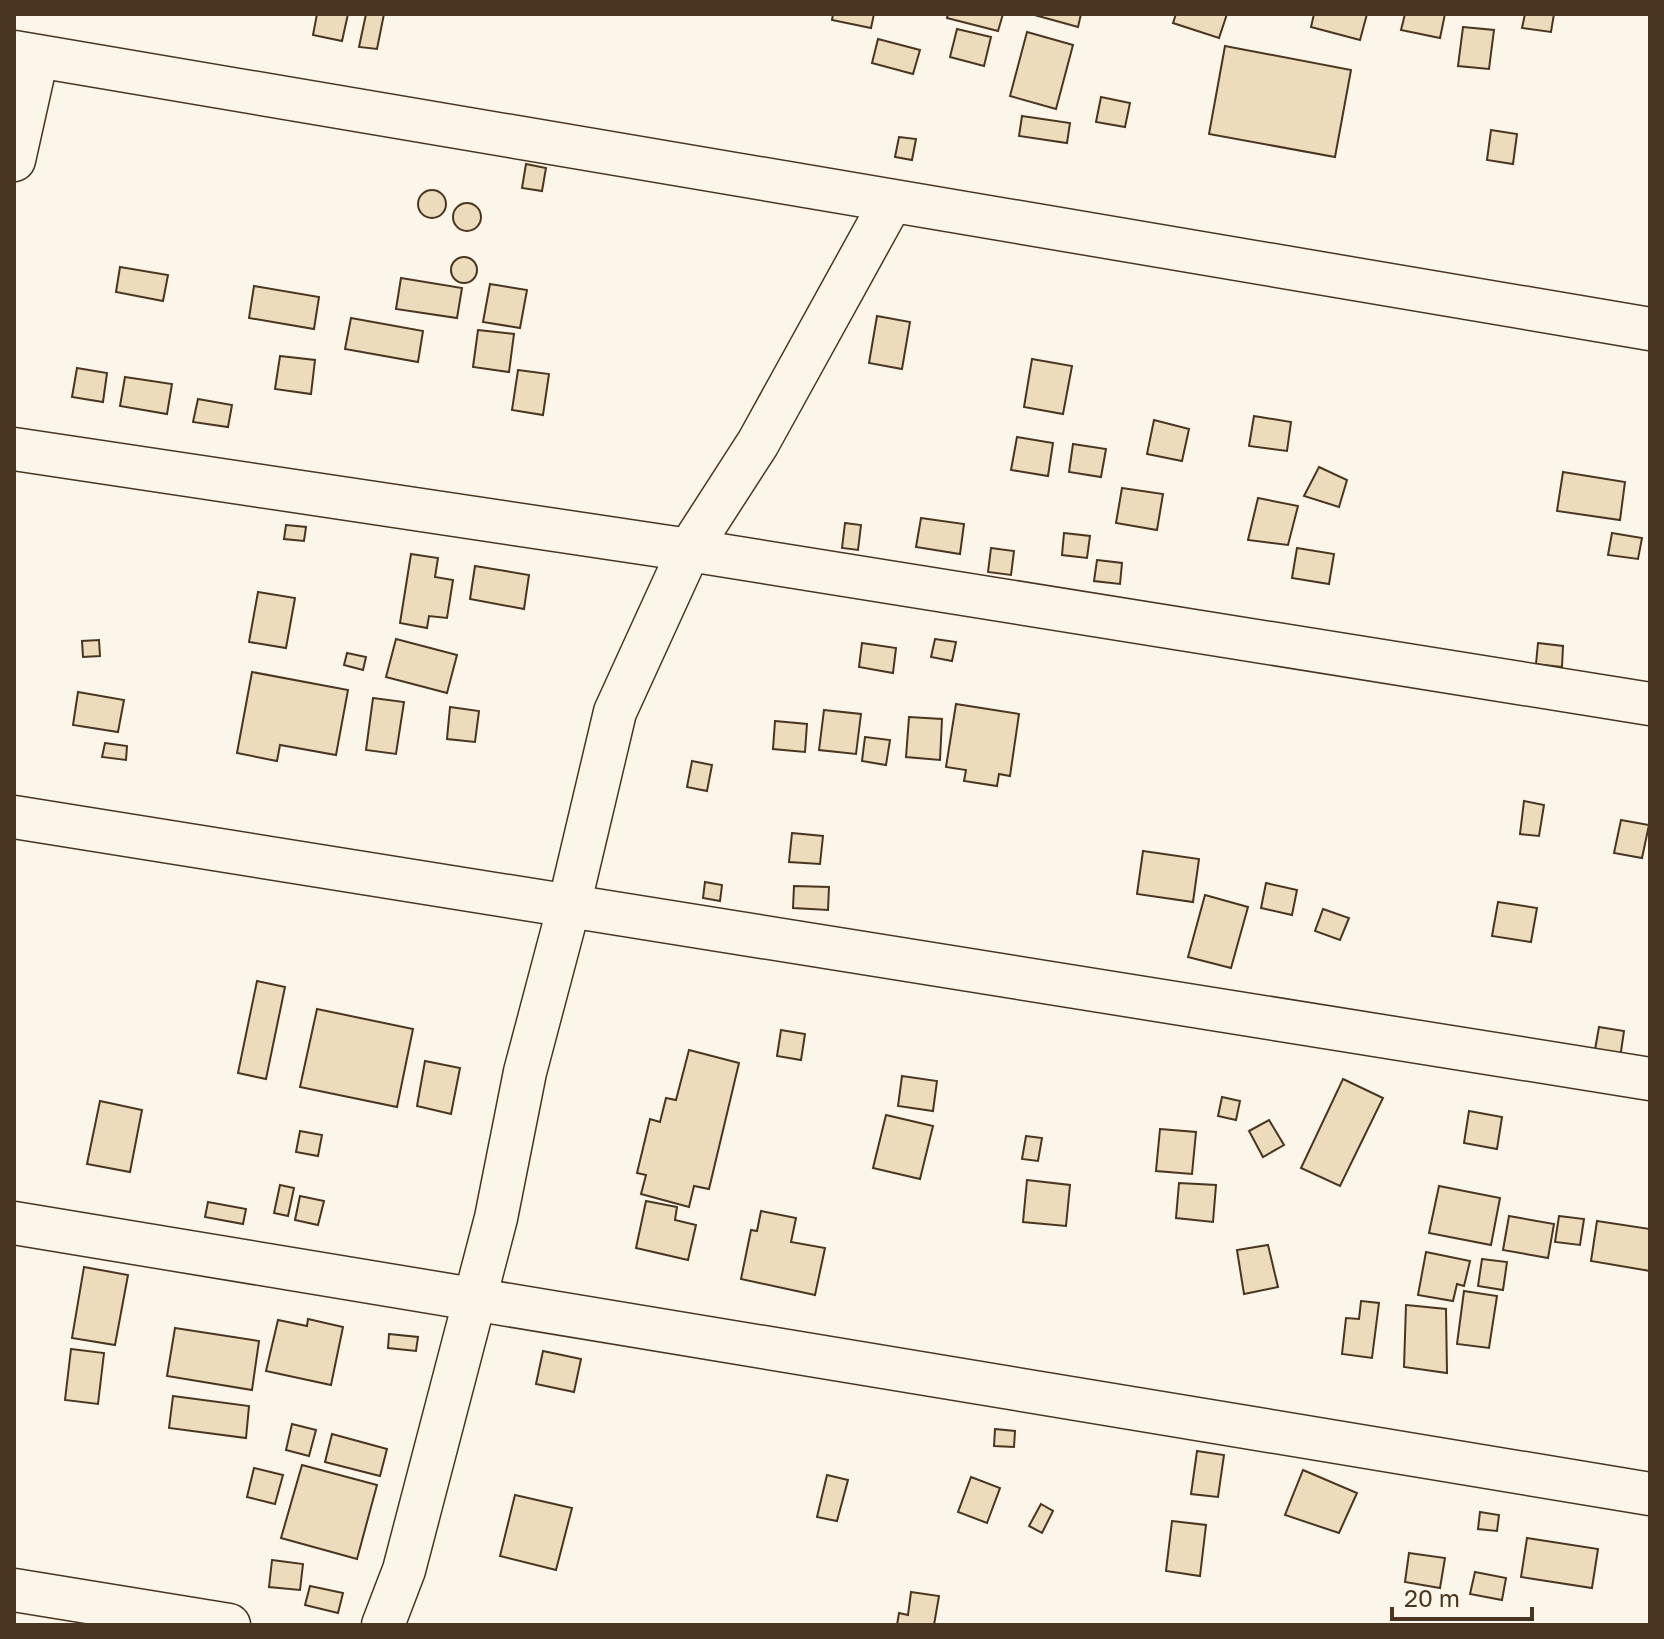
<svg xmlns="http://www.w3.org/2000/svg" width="1664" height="1639" font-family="'Golos Text',sans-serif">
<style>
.building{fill:#ecdcbc;stroke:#4a3520;stroke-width:2}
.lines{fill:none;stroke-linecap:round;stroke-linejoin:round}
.street-casing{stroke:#4a3520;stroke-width:45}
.street{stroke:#fbf6e9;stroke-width:42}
</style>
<rect width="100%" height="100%" fill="#fbf6e9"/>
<g class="building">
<polygon points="317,14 348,14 342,41 313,35"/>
<polygon points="366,14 384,14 377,49 359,47"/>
<polygon points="833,14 874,14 871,28 832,20"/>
<polygon points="948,14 1003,14 998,31 947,18"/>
<polygon points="1031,14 1081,14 1078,27"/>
<polygon points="1176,14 1227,14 1219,38 1173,23"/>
<polygon points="1314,14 1367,14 1360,40 1311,27"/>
<polygon points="1405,14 1445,14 1440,38 1401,30"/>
<polygon points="1525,14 1554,14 1551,32 1522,28"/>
<polygon points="1463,27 1494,30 1489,69 1458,66"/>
<polygon points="957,29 991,37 984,66 950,57"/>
<polygon points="1027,32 1073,45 1056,109 1010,96"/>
<polygon points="878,39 920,50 913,74 872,63"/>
<polygon points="1225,46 1351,70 1335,157 1209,134"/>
<polygon points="1101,97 1130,103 1125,127 1096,122"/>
<polygon points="1022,116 1070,123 1067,143 1019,136"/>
<polygon points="1491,130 1517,134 1513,164 1487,160"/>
<polygon points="899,137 916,139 912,160 895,157"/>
<polygon points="526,164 546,168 542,191 522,188"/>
<circle cx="432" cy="204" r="14"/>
<circle cx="467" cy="217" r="14"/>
<circle cx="464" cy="270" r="13"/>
<polygon points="120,267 168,275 163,301 116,292"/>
<polygon points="401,278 462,288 457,318 396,309"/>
<polygon points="490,284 527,290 520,328 483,322"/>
<polygon points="254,286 319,297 314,329 249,318"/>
<polygon points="877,316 910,322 902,369 869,363"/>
<polygon points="351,318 423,331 418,362 345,349"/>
<polygon points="478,330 514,334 509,372 473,367"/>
<polygon points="280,356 315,360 311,394 275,389"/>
<polygon points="1032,359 1072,366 1063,414 1024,407"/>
<polygon points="77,368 107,373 103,402 72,397"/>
<polygon points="518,370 549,374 543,415 512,410"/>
<polygon points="125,377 172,384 167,414 120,406"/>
<polygon points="198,399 232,405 228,427 193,422"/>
<polygon points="1254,416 1291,422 1287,451 1249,446"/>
<polygon points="1154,420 1189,429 1182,461 1147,454"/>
<polygon points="1017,437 1053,443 1048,476 1011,470"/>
<polygon points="1073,444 1106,449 1101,477 1069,472"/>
<polygon points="1319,467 1347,480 1339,507 1304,496"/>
<polygon points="1563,472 1625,482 1620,520 1557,511"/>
<polygon points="1122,488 1163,494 1157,530 1116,523"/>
<polygon points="1258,498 1298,506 1288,545 1248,540"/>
<polygon points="921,518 964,524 960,554 916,547"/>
<polygon points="845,523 861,525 858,550 842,548"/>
<polygon points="286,525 306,527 304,541 284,539"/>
<polygon points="1064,533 1090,536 1087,558 1062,555"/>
<polygon points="1612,533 1642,538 1638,559 1608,555"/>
<polygon points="991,548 1014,551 1011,575 988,572"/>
<polygon points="1297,548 1334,554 1329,584 1292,578"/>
<polygon points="411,554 438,558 435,577 453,580 447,618 429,616 427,628 400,623"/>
<polygon points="1097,560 1122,563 1120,584 1094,581"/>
<polygon points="475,566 529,575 524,609 470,599"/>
<polygon points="258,592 295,598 286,648 249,642"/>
<polygon points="396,639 457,655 447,693 386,677"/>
<polygon points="935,639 956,642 952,661 931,657"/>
<polygon points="99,640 100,656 83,657 82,641"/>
<polygon points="862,643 896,648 893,673 859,667"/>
<polygon points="1538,643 1563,646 1562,667 1536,664"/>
<polygon points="347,653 366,657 363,670 344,665"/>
<polygon points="252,672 348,690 336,755 280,745 277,761 237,753"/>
<polygon points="78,692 124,700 118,732 73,725"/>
<polygon points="373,698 404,702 396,754 366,750"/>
<polygon points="956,704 1019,714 1010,776 999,774 997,786 964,781 966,770 946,767"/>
<polygon points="450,707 479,711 475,742 447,739"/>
<polygon points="824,710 861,714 856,754 819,750"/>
<polygon points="909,717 942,719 940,760 906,757"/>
<polygon points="775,721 807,724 805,752 773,749"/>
<polygon points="865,737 890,740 886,765 862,761"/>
<polygon points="105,743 127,746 126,760 102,757"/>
<polygon points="692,761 712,765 707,791 687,787"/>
<polygon points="1524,801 1544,805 1539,836 1520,834"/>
<polygon points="1621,820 1649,825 1642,858 1614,853"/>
<polygon points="792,833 823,836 820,864 789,862"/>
<polygon points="1143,851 1199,859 1193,902 1137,894"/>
<polygon points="705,882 722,885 720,901 703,898"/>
<polygon points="1266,883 1297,890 1292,915 1261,908"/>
<polygon points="794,886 829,887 828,910 793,908"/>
<polygon points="1205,895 1248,907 1231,968 1188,957"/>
<polygon points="1498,902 1537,908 1531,942 1492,936"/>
<polygon points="1323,909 1349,918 1340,940 1315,931"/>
<polygon points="257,981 285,987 266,1079 238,1073"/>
<polygon points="317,1009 413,1029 397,1107 300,1087"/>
<polygon points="1599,1027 1624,1031 1619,1065 1593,1061"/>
<polygon points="781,1030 805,1034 801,1060 777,1056"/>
<polygon points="689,1050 739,1063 709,1189 694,1186 689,1207 641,1194 646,1175 637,1173 650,1119 660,1122 666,1098 676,1100"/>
<polygon points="425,1061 460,1068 451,1114 417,1106"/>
<polygon points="902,1076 937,1081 933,1111 898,1106"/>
<polygon points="1343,1079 1383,1098 1340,1186 1301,1168"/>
<polygon points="1222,1097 1240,1101 1236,1120 1218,1116"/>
<polygon points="100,1101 142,1110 130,1172 87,1164"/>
<polygon points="1469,1111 1502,1117 1497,1149 1464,1143"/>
<polygon points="886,1115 933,1126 920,1179 873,1168"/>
<polygon points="1269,1120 1284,1145 1263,1157 1249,1131"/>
<polygon points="1160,1129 1196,1132 1192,1174 1156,1171"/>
<polygon points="300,1131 322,1135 318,1156 296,1152"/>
<polygon points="1026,1136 1042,1138 1038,1161 1022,1159"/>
<polygon points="1027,1180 1070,1185 1066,1226 1023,1222"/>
<polygon points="1179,1183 1216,1185 1213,1222 1176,1218"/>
<polygon points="280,1185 294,1188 288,1216 274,1213"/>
<polygon points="1439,1186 1500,1198 1491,1245 1429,1233"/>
<polygon points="300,1196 324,1201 318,1225 295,1220"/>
<polygon points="646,1201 677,1207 675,1220 696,1225 688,1260 636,1248"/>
<polygon points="208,1202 246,1209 243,1224 205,1217"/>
<polygon points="761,1211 796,1218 791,1242 825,1248 815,1295 741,1279 751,1230 757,1231"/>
<polygon points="1509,1216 1554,1224 1548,1258 1503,1250"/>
<polygon points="1559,1216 1584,1219 1580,1245 1555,1242"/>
<polygon points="1597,1221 1650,1229 1650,1271 1591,1261"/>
<polygon points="1268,1245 1278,1287 1244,1294 1237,1250"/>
<polygon points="1426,1252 1470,1261 1464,1286 1457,1284 1453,1301 1418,1295"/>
<polygon points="1482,1259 1507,1262 1503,1290 1478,1286"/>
<polygon points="84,1267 128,1275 115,1345 72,1338"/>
<polygon points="1464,1291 1497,1296 1489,1348 1457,1344"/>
<polygon points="1361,1301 1379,1303 1372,1358 1342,1354 1346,1318 1359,1319"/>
<polygon points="1406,1305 1446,1309 1447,1373 1404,1367"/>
<polygon points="308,1319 343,1327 331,1385 266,1371 278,1320 307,1326"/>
<polygon points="175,1328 259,1341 252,1390 167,1376"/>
<polygon points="389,1334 418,1337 416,1351 388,1348"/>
<polygon points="71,1349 104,1353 98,1404 65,1400"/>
<polygon points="543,1351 581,1359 574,1392 536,1384"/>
<polygon points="173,1396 249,1406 246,1438 169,1428"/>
<polygon points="292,1424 316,1430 309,1456 286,1450"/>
<polygon points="995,1429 1015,1431 1014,1447 994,1446"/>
<polygon points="332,1434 387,1449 380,1476 325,1462"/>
<polygon points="1197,1451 1224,1455 1218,1497 1191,1494"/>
<polygon points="302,1465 377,1485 357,1559 281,1538"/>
<polygon points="254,1468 283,1475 275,1504 247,1497"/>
<polygon points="1303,1470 1357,1493 1339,1533 1285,1515"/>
<polygon points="827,1475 848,1480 837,1521 817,1517"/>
<polygon points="971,1477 1000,1488 987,1523 958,1512"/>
<polygon points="515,1495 572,1508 556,1570 500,1556"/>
<polygon points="1041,1504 1053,1511 1042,1533 1029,1526"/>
<polygon points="1480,1512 1499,1515 1497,1531 1478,1529"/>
<polygon points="1172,1521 1206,1525 1200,1576 1166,1571"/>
<polygon points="1527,1538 1598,1549 1592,1588 1521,1577"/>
<polygon points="1409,1553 1445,1558 1440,1588 1405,1582"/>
<polygon points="272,1560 303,1564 300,1590 269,1587"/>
<polygon points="1475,1572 1506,1578 1502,1600 1470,1594"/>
<polygon points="310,1586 343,1593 338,1613 305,1605"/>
<polygon points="911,1592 939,1596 934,1625 897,1625 899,1613 908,1615"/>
</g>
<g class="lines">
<g class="street-casing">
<g id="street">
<polyline points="14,52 1650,329"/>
<polyline points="14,160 37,57"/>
<polyline points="14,449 689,550 1650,704"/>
<polyline points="14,817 1650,1079"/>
<polyline points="14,1223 1650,1494"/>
<polyline points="14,1590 229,1625"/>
<polyline points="383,1625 404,1570 496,1218 525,1072 569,906 615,712 689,550 758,443 891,202"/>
</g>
</g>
<use href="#street" class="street"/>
</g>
<rect width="1664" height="1639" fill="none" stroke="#4a3520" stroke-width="32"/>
<path d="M1392 1607v12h140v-12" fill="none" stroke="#4a3520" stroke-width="4"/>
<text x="1404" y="1607" font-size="24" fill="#4a3520" stroke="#fbf6e9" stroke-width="6" paint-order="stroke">20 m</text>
</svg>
